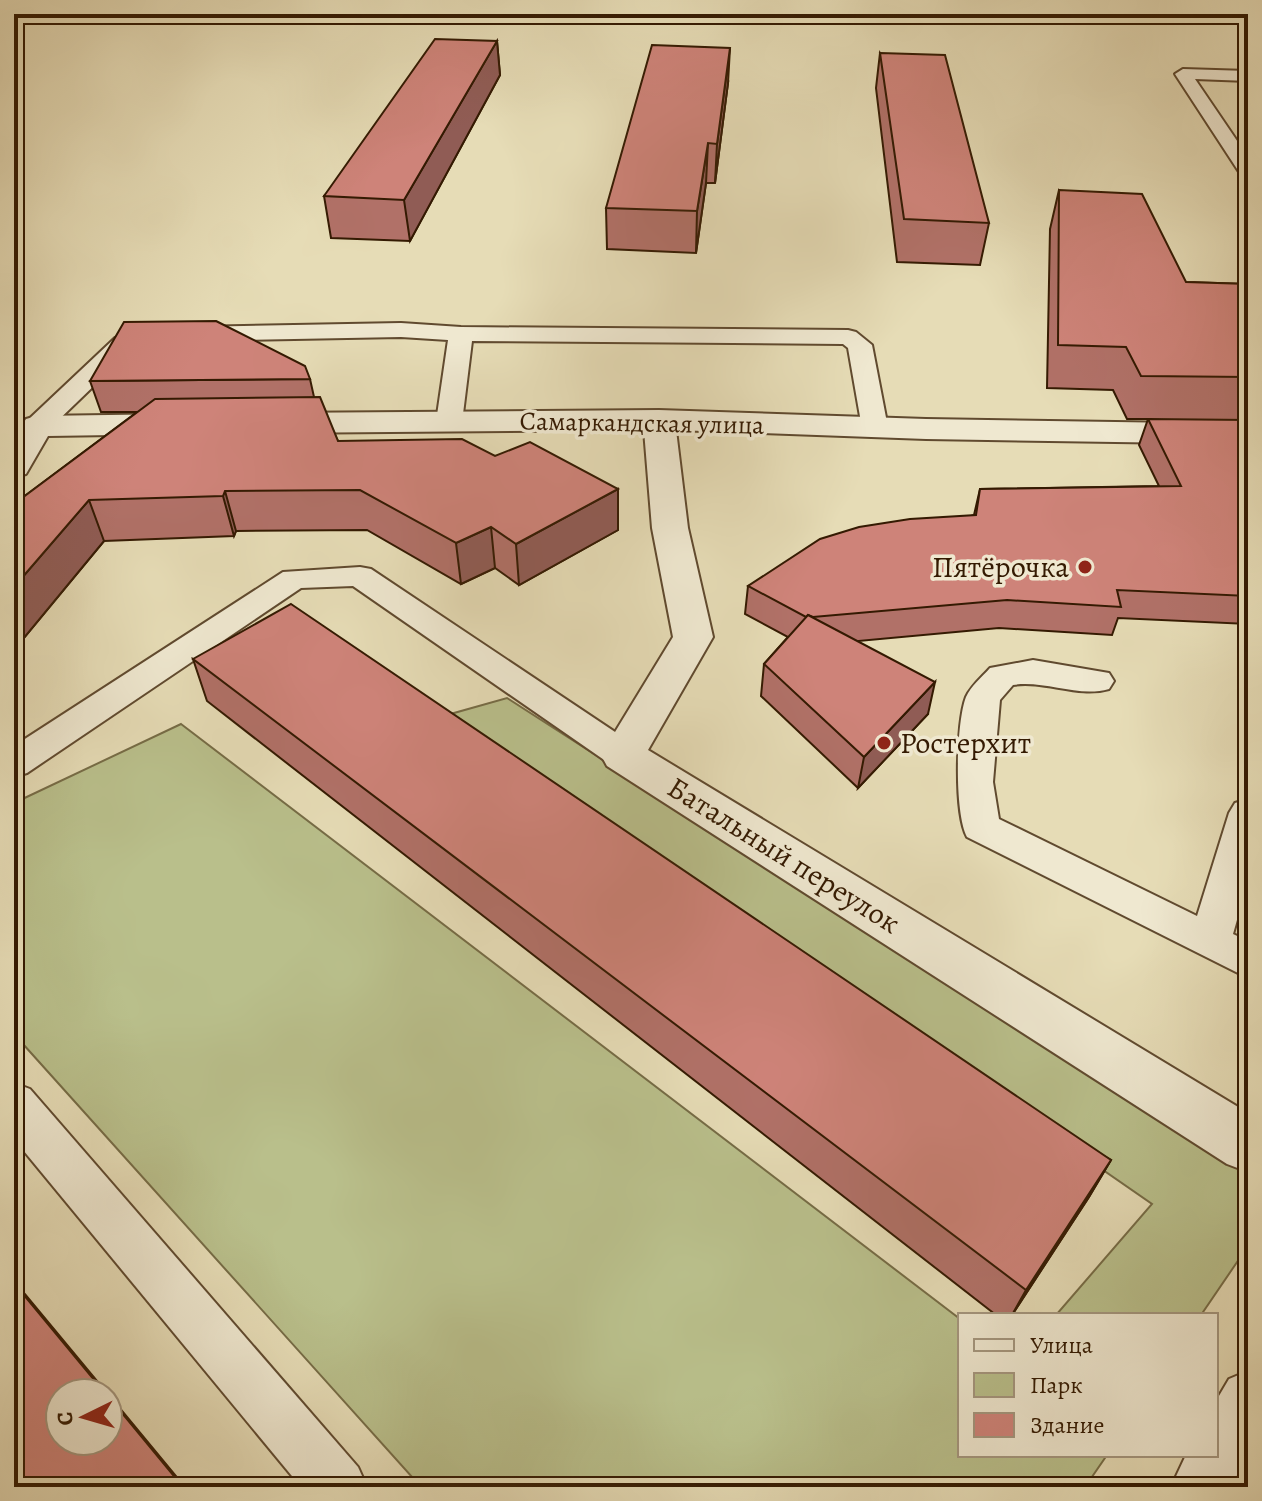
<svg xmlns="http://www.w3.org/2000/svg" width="1262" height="1501" font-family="Alegreya,serif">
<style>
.green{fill:#b9bf8b;stroke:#766c46;stroke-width:2}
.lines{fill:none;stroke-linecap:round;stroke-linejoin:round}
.lane-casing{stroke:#604a2f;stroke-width:4}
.street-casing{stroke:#604a2f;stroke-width:4}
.lane{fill:#efe8d0;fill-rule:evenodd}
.street{fill:#efe8d0;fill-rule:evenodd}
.wall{fill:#b17168;stroke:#341a02;stroke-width:2}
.shaded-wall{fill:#905c55;stroke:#341a02;stroke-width:2}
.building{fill:#ce8379;stroke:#341a02;stroke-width:2}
.poi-dot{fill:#8f2418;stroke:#efe8d0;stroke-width:3}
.labels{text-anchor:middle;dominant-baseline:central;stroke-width:7;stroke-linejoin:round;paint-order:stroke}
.far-street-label{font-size:26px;fill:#341a02;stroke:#efe8d0}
.poi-label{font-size:30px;fill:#341a02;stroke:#efe8d0;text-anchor:end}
.street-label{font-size:30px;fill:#341a02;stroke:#efe8d0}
</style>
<rect width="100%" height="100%" fill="#e6dcb6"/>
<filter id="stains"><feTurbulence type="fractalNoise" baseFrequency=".0025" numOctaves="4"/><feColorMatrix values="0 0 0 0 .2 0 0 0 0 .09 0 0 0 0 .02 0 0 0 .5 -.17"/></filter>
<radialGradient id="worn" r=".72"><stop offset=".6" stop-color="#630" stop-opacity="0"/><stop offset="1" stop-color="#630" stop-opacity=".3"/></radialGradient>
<g class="green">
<polygon points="507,698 1248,1174 1248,1246 1201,1315 1056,1315 1152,1204 447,715"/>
<polygon points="181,724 960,1319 960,1455 1107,1455 1085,1487 421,1487 14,1034 14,803"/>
</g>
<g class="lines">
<g class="lane-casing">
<g id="lane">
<polygon points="1183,69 1248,71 1248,81 1195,79 1248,157 1248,177 1241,175 1175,74"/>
<polygon points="401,323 461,327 848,330 856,332 872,345 888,428 884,434 866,434 862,428 848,348 843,344 472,341 462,422 458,428 440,428 436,422 448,340 401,337 192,341 184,339 180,334 184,329 192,327"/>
<polygon points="133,333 141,335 145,340 133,348 46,432 28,432 24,426 28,420 115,338"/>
<polygon points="360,567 371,569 636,746 641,755 636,764 623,768 610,764 353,586 301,588 27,773 14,777 14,746 283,572"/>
<path d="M 1033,660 L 1109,673 L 1114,681 L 1109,689 C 1078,698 1045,680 1013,685 L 1000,700 L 993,782 L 999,819 L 1197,916 L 1229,813 L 1235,803 L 1248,799 L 1248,881 L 1233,934 L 1248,941 L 1248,978 L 967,837 C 954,813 956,723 966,697 C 971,686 982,677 990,668 Z"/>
<polygon points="14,1083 30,1089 358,1467 367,1487 301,1487 14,1139"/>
<polygon points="1248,1371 1248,1454 1231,1487 1171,1487 1186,1455 1216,1455 1216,1401 1229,1379"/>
</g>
</g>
<g class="street-casing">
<g id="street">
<polygon points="659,410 926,419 1248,424 1248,444 926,439 676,430 688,528 713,637 648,750 1248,1113 1248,1172 1227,1164 607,766 601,755 673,637 652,528 644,430 272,433 261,430 256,423 261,416 272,413"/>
<polygon points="179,414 190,417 195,424 190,431 179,434 48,436 26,474 14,477 14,438 26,419 37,416"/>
</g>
</g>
<use href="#lane" class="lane"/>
<use href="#street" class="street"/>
</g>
<g class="wall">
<polygon points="497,41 500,75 410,241 331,238 324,196"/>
<polygon points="880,53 989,223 980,265 897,262 876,88"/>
<polygon points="728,83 715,183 706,183 696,253 607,249 606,208"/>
<polygon points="1059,190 1186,282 1248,284 1248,404 1242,420 1248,420 1248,624 1118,618 1112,635 999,628 858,641 928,714 858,788 761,696 764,664 788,637 745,614 748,586 974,515 980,489 1159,486 1139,445 1148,419 1127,419 1113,390 1047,388 1050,229"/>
<polygon points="1248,221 1248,261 1239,246"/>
<polygon points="310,379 314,397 338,441 495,456 618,489 618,530 519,585 495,568 461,584 367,530 236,531 234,536 104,541 14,650 14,504 137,412 101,412 90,381"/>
<polygon points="193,659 1111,1160 1089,1197 1012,1315 996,1315 207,701"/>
</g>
<g class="shaded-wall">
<polygon points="497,41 500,75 410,241 404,200"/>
<polygon points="730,48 728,83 715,183 717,144"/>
<polygon points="708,143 706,183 696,253 697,211"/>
<polygon points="618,489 618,530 519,585 516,544"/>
<polygon points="225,491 236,531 234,536 223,496"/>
<polygon points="89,500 104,541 14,650 14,587"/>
<polygon points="491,527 495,568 461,584 456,543"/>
<polygon points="935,682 928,714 858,788 864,757"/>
<polygon points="1111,1160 1089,1197 1012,1315 1026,1290"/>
<polygon points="14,1281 107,1393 105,1393 14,1283"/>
<polygon points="108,1394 185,1487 183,1487 108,1396"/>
</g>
<g class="building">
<polygon points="435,39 497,41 404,200 324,196"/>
<polygon points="652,45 730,48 717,144 708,143 697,211 606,208"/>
<polygon points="880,53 945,55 989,223 904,219"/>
<polygon points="1059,190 1142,194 1186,282 1248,284 1248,354 1244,354 1248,361 1248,377 1141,376 1126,347 1058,345"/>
<polygon points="216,321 305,366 310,379 90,381 124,322"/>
<polygon points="320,397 338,441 462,439 495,456 530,442 618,489 516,544 491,527 456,543 360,490 225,491 223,496 89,500 14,587 14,504 155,399"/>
<polygon points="1148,419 1248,420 1248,596 1117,590 1121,607 1007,600 813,617 808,615 806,617 748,586 820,539 859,527 910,519 976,515 980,489 1181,486"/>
<polygon points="291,604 1111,1160 1026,1290 193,659"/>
<polygon points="808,615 935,682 864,757 764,664"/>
<polygon points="14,1283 105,1393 60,1393 60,1441 108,1441 108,1396 183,1487 14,1487"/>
</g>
<g class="poi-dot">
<circle cx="1085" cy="567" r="8"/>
<circle cx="884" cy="743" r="8"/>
</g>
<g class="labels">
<g class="far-street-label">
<text transform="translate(642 423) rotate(1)">Самаркандская улица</text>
</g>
<g class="poi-label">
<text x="1069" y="567">Пятёрочка</text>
<text x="900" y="743" text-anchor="start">Ростерхит</text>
</g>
<g class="street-label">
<text transform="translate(784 855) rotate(32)">Батальный переулок</text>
</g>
</g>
<rect width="1262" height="1501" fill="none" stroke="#e6dcb6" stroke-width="48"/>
<rect x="16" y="16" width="1230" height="1469" fill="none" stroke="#341a02" stroke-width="4"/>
<rect x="24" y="24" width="1214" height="1453" fill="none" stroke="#341a02" stroke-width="2"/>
<rect x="958" y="1313" width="260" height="144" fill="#efe8d0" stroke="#a4967e" stroke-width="2"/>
<rect x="974" y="1339" width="40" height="12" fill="#efe8d0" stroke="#a4967e" stroke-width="2"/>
<text x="1030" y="1353" font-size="24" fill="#341a02">Улица</text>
<rect x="974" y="1373" width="40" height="24" fill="#b9bf8b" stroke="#a4967e" stroke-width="2"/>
<text x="1030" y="1393" font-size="24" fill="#341a02">Парк</text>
<rect x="974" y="1413" width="40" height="24" fill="#ce8379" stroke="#a4967e" stroke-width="2"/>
<text x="1030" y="1433" font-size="24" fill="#341a02">Здание</text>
<g transform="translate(84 1417) rotate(265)"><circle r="38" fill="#efe8d0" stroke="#a4967e" stroke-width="2"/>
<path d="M0-6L14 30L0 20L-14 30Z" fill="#8f2418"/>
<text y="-12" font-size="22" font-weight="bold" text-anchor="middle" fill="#341a02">С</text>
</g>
<rect width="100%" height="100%" filter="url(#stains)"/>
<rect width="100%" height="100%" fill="url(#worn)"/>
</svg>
